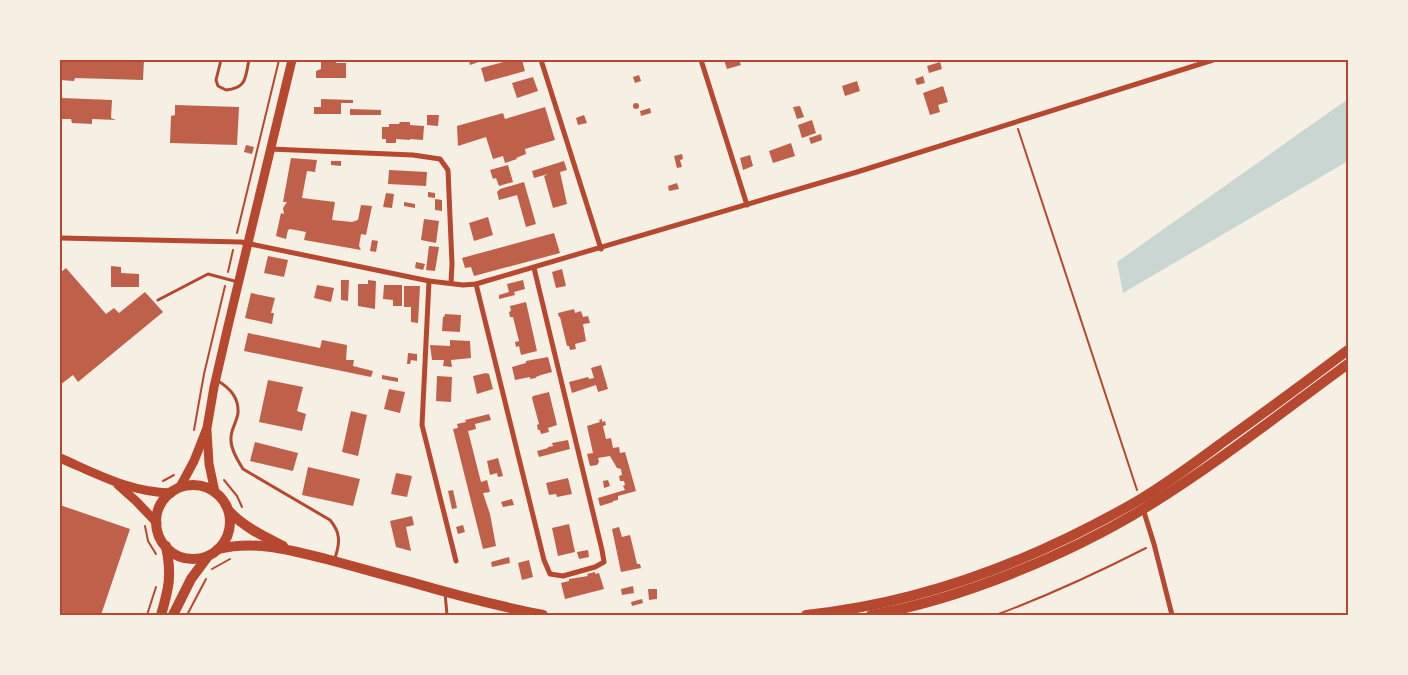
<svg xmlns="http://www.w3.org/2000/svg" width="1408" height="675" font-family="'Fira Sans',sans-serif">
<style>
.water{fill:#c9d6d2}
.building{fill:#bf614a}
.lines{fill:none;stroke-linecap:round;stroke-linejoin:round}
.path{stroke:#b5482f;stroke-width:2}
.service{stroke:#b5482f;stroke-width:3}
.minor{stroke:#b5482f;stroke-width:5}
.secondary{stroke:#b5482f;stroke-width:9}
.primary{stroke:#b5482f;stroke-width:10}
.neatline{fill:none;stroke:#b5482f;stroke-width:2}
</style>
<rect width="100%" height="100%" fill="#f6efe4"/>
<polygon class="water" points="1348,99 1348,161 1123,293 1117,262"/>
<g class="building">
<polygon points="60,60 144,60 143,80 75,78 74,81 60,80"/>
<polygon points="469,60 484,60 470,65"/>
<polygon points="511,60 522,60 525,71 485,82 481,68"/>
<polygon points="724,60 739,60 741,65 727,69"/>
<polygon points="321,61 336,61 336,63 346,63 346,78 316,78 316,71 321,69"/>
<polygon points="940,62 942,69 929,73 927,66"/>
<polygon points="639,75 641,81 635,83 633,77"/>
<polygon points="923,76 925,83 917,85 915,79"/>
<polygon points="533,77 538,91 517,98 512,83"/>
<polygon points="857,81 860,91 845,96 842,86"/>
<polygon points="943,86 948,102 938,105 940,112 930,115 923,93"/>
<polygon points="62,98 112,100 111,118 116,120 92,119 92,124 72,123 71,119 61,119"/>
<polygon points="321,99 353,100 353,103 341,103 341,114 314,114 314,107 321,107"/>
<circle cx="636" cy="106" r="3"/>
<polygon points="175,105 239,107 237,145 170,143 171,116 175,115"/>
<polygon points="800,106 804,117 797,119 793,107"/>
<polygon points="545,107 555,140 525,149 526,154 516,158 517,159 505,163 503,156 493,159 486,137 458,146 457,126 503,113 505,119"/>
<polygon points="650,108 651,113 641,116 640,111"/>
<polygon points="350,109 381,110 381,115 350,115"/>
<polygon points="427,115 439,115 438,126 427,125"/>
<polygon points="584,115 587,123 578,125 576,118"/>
<polygon points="812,120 816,133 802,138 798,125"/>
<polygon points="400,122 410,122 410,125 424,126 423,140 410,139 410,140 396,139 396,143 386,143 386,139 382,139 382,127 389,127 389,124 399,124"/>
<polygon points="821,134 822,140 811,144 809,138"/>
<polygon points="791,143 795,156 773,163 769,151"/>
<polygon points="246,145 254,147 252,154 244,152"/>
<polygon points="682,154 683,159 680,160 682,167 677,168 674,156"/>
<polygon points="750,155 753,166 743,170 740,158"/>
<polygon points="291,158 317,160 315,172 307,171 302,198 335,202 332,220 352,222 358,220 361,205 372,206 366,235 361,234 359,246 361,250 304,240 306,232 290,229 288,230 286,239 276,236 281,213 284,214 283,208 287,202 283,202"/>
<polygon points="331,161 341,161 341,166 331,165"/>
<polygon points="564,161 567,170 560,172 567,204 553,208 544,176 548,174 534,178 532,171"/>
<polygon points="508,165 513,182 499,186 496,178 493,179 490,170"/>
<polygon points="389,170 427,172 426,186 388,184"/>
<polygon points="524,182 536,224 526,227 517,195 499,200 497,192 500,189"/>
<polygon points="677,183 679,189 669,191 668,186"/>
<polygon points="428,192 435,193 435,198 428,197"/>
<polygon points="386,193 394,194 392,208 383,207"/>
<polygon points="435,199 442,200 442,211 435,210"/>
<polygon points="404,202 415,204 415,208 404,206"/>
<polygon points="488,217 493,235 474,241 469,223"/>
<polygon points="424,219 439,221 436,243 421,240"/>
<polygon points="554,233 560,253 474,276 471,267 465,268 462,258"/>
<polygon points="372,240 378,241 376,252 370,251"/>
<polygon points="429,246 439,247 435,271 426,270"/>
<polygon points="268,256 288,260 284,277 264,273"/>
<polygon points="416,262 425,264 423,270 415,268"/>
<polygon points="111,266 121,267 121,273 139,274 139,287 111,287"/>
<polygon points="66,268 106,314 114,308 119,313 145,292 163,312 78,382 73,375 60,385 60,273"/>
<polygon points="562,269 566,286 556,288 552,272"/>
<polygon points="341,280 349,280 348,301 341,300"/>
<polygon points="368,280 376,281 375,309 358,306 358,284 368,284"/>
<polygon points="523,280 525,289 514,292 515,295 499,299 499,295 509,292 507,284"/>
<polygon points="317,285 334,288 331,302 314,298"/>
<polygon points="384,285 402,285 402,306 393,306 393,300 383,299"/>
<polygon points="404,286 420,286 418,323 411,322 411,307 404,307"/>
<polygon points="251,293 275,298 271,313 274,313 272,324 245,318"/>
<polygon points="526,302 537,351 521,355 519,346 516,347 515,342 519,341 513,317 510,317 509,312 511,311 510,306"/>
<polygon points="574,309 575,313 581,311 583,317 588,316 590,323 583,324 586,341 575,344 576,349 570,350 569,346 567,346 560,317 559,317 558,313"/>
<polygon points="445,314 461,315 460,332 442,331 443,317 444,317"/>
<polygon points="248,333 320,348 322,340 347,345 346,360 354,360 353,366 373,371 371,377 244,351"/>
<polygon points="450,340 470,341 471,358 451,360 452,367 443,366 444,360 432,360 430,345 450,346"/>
<polygon points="408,353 417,354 417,361 411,360 410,364 407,364"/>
<polygon points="548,357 552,372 541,375 536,377 536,378 530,379 530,377 515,380 512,367 526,363 526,361"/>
<polygon points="601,365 608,389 598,392 596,385 572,393 569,382 588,377 589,379 594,378 591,368"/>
<polygon points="486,373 489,374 493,389 477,394 473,376"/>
<polygon points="382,375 398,378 398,382 382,379"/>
<polygon points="437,376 452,377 451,402 436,401"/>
<polygon points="268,380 303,387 297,411 306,414 302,431 259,422"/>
<polygon points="389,389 405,392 400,413 384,409"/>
<polygon points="549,392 557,425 548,428 549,432 541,434 540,430 538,430 537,425 539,424 532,398 533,396"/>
<polygon points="351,411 367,415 358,456 342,452"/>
<polygon points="489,414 491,420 475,424 476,429 468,431 481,482 487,480 490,492 483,493 490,514 496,546 483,549 453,429 458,428 457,424 466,422 465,420"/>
<polygon points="602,419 602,422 605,421 606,425 603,426 606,439 611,438 613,448 619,447 620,453 625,452 636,491 618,496 618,500 613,501 613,502 600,506 598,498 625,490 623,486 625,485 624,481 620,481 619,476 622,475 621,469 617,468 610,456 598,458 599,462 597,465 590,466 587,454 593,453 587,426 600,422 599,420"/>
<polygon points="568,440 570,449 539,457 537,451 548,448 548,447 553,446 552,443"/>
<polygon points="255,442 298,453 293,471 250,461"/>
<polygon points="498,458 503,476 498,477 497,473 490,475 487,461"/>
<polygon points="308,467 360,479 353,506 302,495"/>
<polygon points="396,473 412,476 407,497 391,494"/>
<polygon points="568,478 572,494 557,497 556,494 549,495 546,483"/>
<polygon points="608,480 610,486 604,488 603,481"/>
<polygon points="453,490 457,508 452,509 448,491"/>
<polygon points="512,499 514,505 503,507 501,502"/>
<polygon points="60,505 130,529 101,615 60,615"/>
<polygon points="412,516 414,525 406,527 411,551 396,547 390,521"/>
<polygon points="569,524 575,552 558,556 552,528"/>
<polygon points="463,525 465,532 458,534 456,527"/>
<polygon points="619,527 622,537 630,535 637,564 640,564 641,568 621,572 612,529"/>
<polygon points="588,550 589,557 579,559 577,552"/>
<polygon points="509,557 510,563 492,567 491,562"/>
<polygon points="529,560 533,577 522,580 518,563"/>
<polygon points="595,572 595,574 599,573 604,589 565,599 561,583 569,581 569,579 588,576 587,574"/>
<polygon points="633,586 634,593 622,595 621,589"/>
<polygon points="648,589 657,589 657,599 649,600"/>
<polygon points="642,599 643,603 632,606 631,602"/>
</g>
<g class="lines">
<g class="path">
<polyline points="1018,129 1137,490"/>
<polyline points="237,233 279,60"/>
<polyline points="228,272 233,250"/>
<polyline points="194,430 204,374 225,286"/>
<polyline points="224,480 237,496 242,507"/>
<polyline points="163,481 174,475"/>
<polyline points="145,526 148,541 156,554"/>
<polyline points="212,569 230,559"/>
<polyline points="147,615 156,587"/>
<polyline points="187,615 206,579"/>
<path d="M 996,615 C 1047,596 1097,573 1146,548"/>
</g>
<g class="service">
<path d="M 221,60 L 216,80 L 218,86 L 226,90 C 247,88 245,78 249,60"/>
<polyline points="158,300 208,274 238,282"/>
<path d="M 218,381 C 230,388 239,398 238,413 C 237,422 230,430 231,440 C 231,450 238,461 243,469 L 330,520 C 341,533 340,543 335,558"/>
<polyline points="445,593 447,615"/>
</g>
<g class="minor">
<polyline points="541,60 601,249"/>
<polyline points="701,60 747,205"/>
<polyline points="270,149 413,155 440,159 448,170 452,264 451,283"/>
<polyline points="60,238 241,242 429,281 463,285 476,284 857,172 1213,60"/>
<polyline points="429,281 422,425 456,561"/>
<polyline points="476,284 544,560 550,574 563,576 595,567 604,562 602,550 534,268"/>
<polyline points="1143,509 1154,544 1172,615"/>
</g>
<g class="secondary">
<polyline points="207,431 209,464 215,492"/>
<path d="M 60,458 C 97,474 129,492 171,493"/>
<polyline points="118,485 136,501 157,523"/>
<polyline points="180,487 194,461 207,428 214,387 229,322 292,60"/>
</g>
<g class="primary">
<circle cx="193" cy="522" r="37"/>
<path d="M 229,511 C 244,527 263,536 283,546"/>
<path d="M 218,549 C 256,540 290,550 326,559 C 353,566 380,574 407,581 C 452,594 497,606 543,615"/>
<path d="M 161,615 C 169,588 172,575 166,546"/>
<polyline points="173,615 191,579 208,556"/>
<path d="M 806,615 C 924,603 1037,559 1139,500 C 1168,483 1196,462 1223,442 C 1265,412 1307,381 1348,350"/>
<path d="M 871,615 C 959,600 1068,555 1145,508 C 1215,465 1281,413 1348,364"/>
</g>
</g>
<rect width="1408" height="675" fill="none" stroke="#f6efe4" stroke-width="122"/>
<rect x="61" y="61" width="1286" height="553" class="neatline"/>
</svg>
